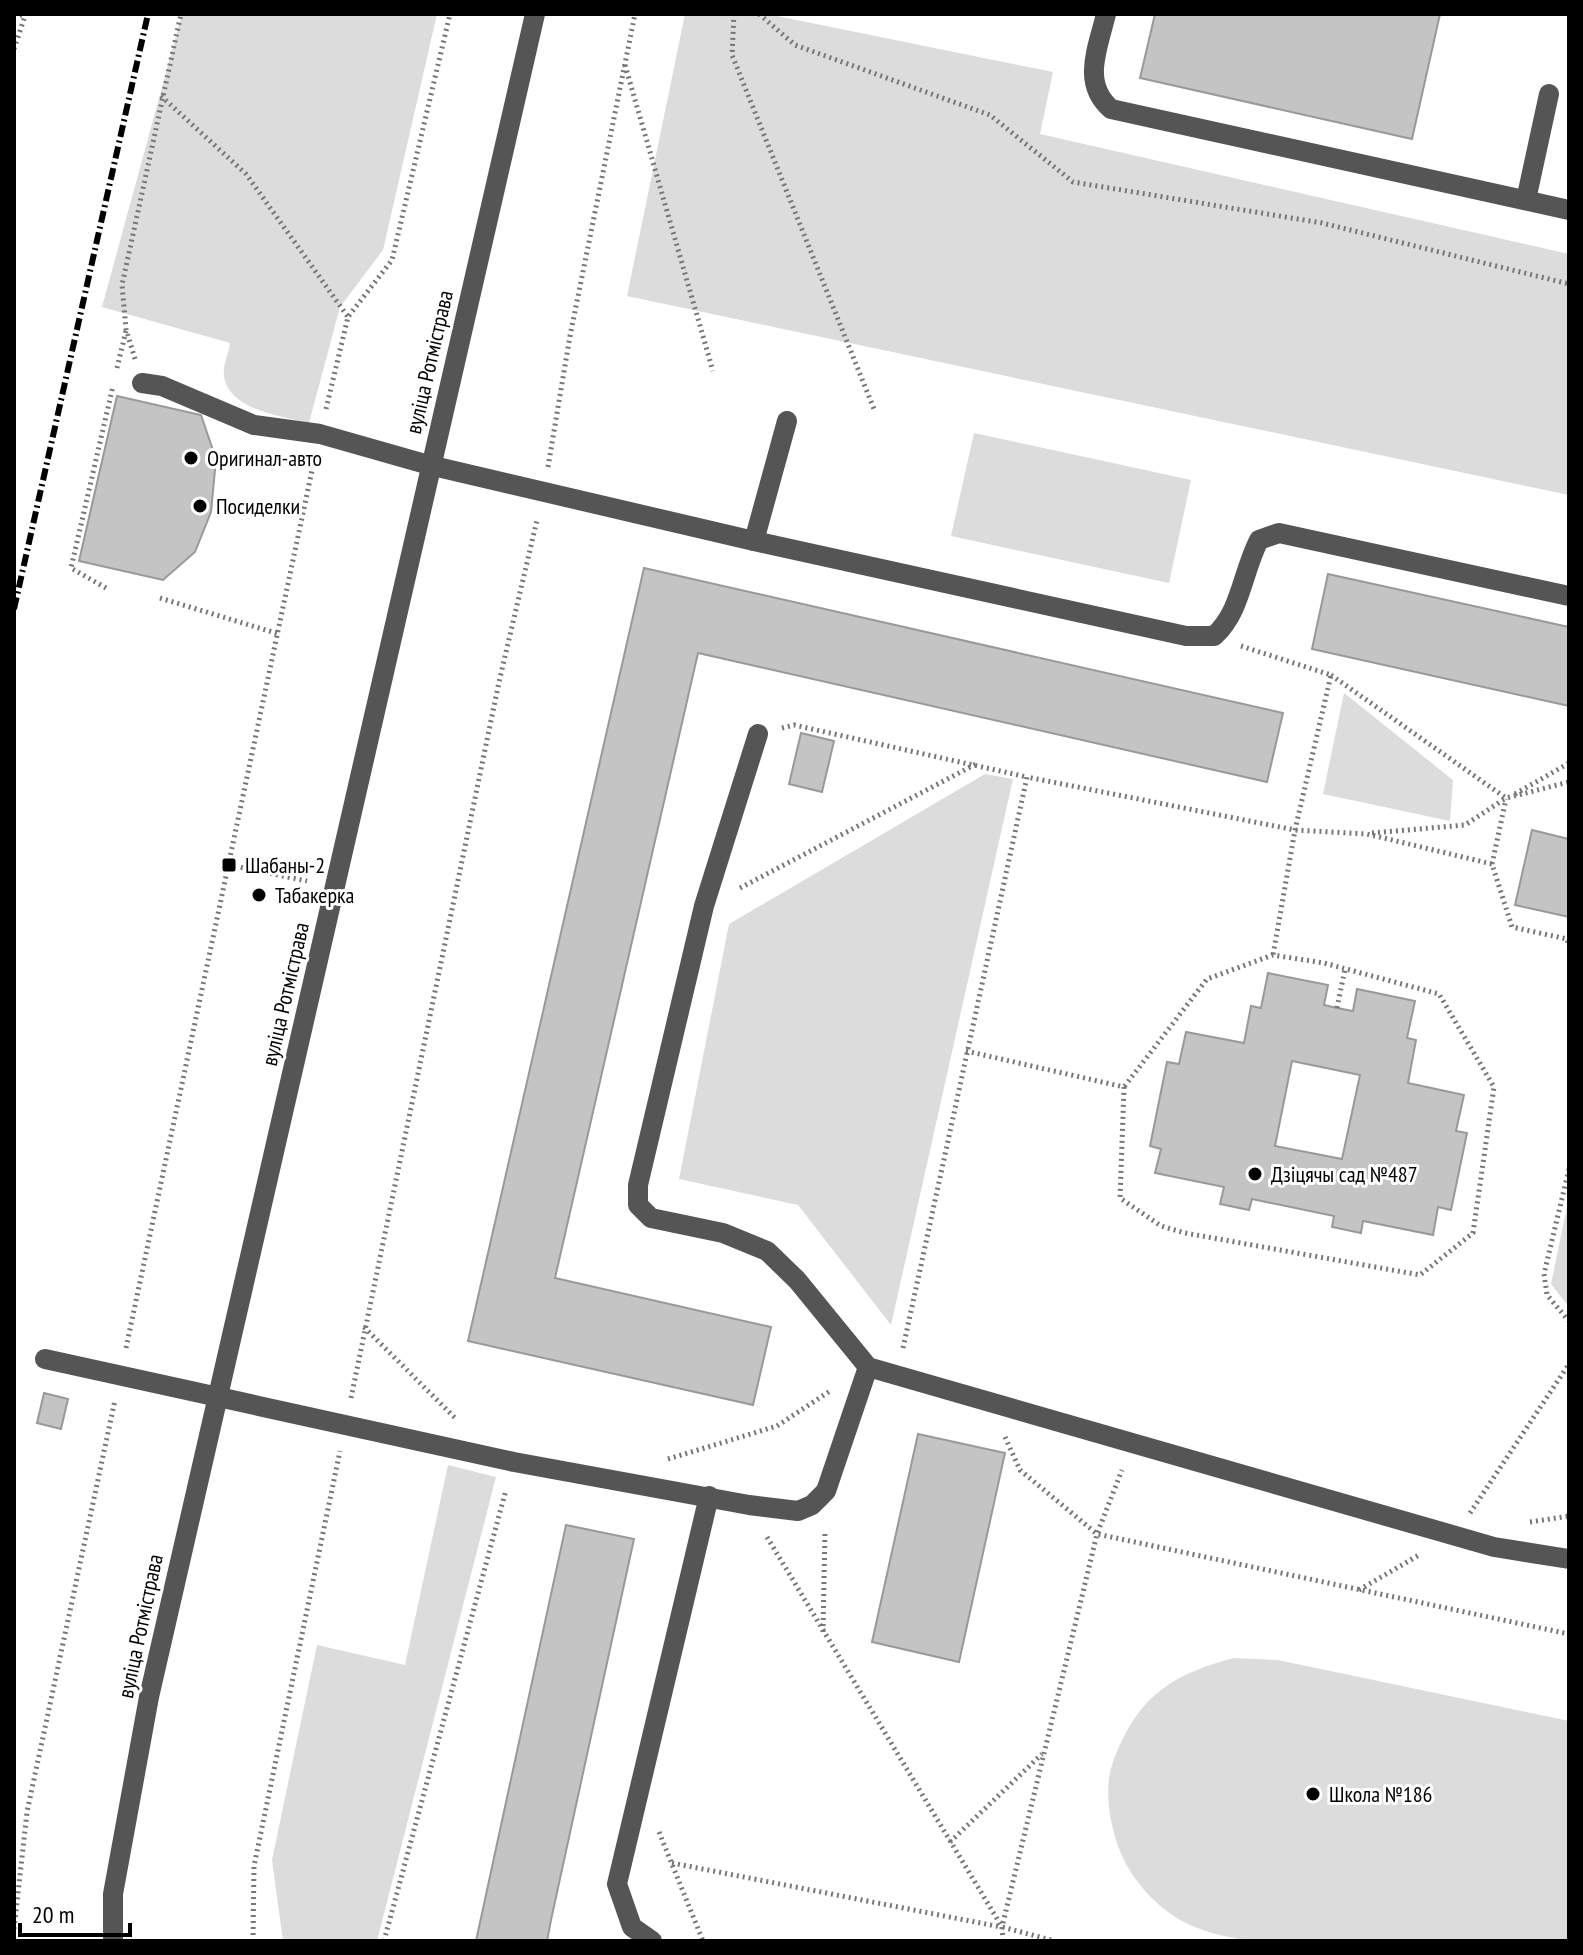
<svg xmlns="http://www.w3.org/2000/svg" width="1583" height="1955" font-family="'PT Sans Narrow',sans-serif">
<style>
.green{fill:#dcdcdc}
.building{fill:#c4c4c4;stroke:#999;stroke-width:2;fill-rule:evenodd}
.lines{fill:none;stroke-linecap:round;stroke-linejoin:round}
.path{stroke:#777;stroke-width:5;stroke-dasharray:2 4;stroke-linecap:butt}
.minor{stroke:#555;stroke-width:20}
.rail{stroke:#000;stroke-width:6;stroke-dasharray:12 4 2 4;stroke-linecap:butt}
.poi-dot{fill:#000;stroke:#fff;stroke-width:3}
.labels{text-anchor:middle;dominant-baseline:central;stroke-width:6;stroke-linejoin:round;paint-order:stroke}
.street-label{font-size:22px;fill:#000;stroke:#fff}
.poi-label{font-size:22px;fill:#000;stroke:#fff;text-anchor:start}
</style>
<rect width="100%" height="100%" fill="#fff"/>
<g class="green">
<path d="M 182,14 L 437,14 L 383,250 L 340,307 L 309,423 C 281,416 220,409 224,368 C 225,360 229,351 230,343 L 102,307 Z"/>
<polygon points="685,14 767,14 1053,72 1040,134 1569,254 1569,495 627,296"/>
<polygon points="974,433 1191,480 1169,583 951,536"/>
<polygon points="1344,693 1453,780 1450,821 1323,794"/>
<polygon points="985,774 1013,779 891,1325 798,1205 679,1179 729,924"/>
<polygon points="1569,1197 1569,1307 1551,1284"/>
<polygon points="448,1465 496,1477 377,1941 283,1941 272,1860 317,1645 405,1665"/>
<path d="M 1234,1658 L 1278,1660 L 1569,1721 L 1569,1941 C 1502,1941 1436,1941 1369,1941 C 1309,1941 1239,1950 1184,1922 C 1152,1905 1126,1873 1116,1840 C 1109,1816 1104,1787 1113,1762 C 1137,1698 1169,1675 1234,1658 Z"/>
</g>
<g class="building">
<polygon points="1155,14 1440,14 1412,139 1140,78"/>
<polygon points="117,396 201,415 216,459 211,512 195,552 163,580 79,561"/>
<polygon points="644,568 1283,713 1267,782 698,653 555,1278 771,1327 753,1405 468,1341"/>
<polygon points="1328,574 1569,627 1569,706 1312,649"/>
<polygon points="801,733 834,741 822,792 789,784"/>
<polygon points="1532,830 1569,839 1569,917 1515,905"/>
<path d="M 1268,973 L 1328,985 L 1324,1005 L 1337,1008 L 1353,1011 L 1357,989 L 1415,1001 L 1407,1038 L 1416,1040 L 1408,1083 L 1464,1095 L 1456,1131 L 1467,1133 L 1451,1210 L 1438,1207 L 1433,1235 L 1363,1221 L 1361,1233 L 1332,1227 L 1334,1216 L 1252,1199 L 1249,1210 L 1220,1204 L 1224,1187 L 1155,1173 L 1161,1149 L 1150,1146 L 1167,1062 L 1179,1064 L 1186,1032 L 1244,1043 L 1251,1006 L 1261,1008 ZM 1292,1061 L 1360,1075 L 1342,1159 L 1275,1146 Z"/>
<polygon points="44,1393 68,1399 61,1429 37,1423"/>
<polygon points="918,1434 1005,1453 959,1662 872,1642"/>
<polygon points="566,1525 634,1539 551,1920 547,1941 476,1941"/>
</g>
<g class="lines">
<g class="path">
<polyline points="734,14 732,55 874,409"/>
<polyline points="759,14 795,45 990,115 1073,182 1322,223 1569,284"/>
<polyline points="14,15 26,15"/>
<polyline points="14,49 25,16"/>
<polyline points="625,65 713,371"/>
<polyline points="161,96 246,174 348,317"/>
<polyline points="135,359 126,329 122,285 181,14"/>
<polyline points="117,368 126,331"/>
<polyline points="326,409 348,317 392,260 450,14"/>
<polyline points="548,467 570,336 635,14"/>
<polyline points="106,588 71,568 113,386"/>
<polyline points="160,598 279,634"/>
<polyline points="1241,646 1331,675 1295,830 1273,955"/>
<polyline points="1331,675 1506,798 1569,782"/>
<polyline points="782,728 794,725 1027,777"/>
<polyline points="1515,794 1569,763"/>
<polyline points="1372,833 1465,825 1506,798"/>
<polyline points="1492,864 1506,799"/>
<polyline points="229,865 307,881"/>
<polyline points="740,888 976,764"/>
<polyline points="1337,1008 1345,969"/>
<polyline points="966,1051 1124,1087 1120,1198 1161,1226 1185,1233 1420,1275 1473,1233 1494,1087 1439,994 1324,963 1273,955 1207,979 1124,1087"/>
<polyline points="1569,1169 1544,1274 1547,1295 1569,1321"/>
<polyline points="364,1327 456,1419"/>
<polyline points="126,1348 314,461"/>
<polyline points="903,1348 1027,777 1295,830 1367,834 1492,864 1512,927 1567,939 1569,946"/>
<polyline points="351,1398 499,682 537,520"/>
<polyline points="1005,1437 1020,1470 1097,1534 1569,1634"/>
<polyline points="668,1459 777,1426 830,1391"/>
<polyline points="1470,1513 1569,1364"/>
<polyline points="1530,1522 1569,1516"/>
<polyline points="767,1537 1002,1927 1055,1941"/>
<polyline points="1359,1590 1419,1555"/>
<polyline points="823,1632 825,1530"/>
<polyline points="659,1832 703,1941"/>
<polyline points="950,1842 1042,1754"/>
<polyline points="672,1863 1001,1927"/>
<polyline points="14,1929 27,1812 115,1400"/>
<polyline points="253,1941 254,1866 340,1451"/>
<polyline points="384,1941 506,1490"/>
<polyline points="1003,1941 1002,1927 1097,1534 1122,1470"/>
</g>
<g class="minor">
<path d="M 1106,14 C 1098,48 1081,83 1111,109 L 1569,210"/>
<polyline points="1526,200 1549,94"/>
<path d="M 142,383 L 162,386 L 254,425 L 320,434 L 429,465 L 754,541 L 1186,636 L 1214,636 C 1241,612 1242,573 1259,540 L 1279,533 L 1569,596"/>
<polyline points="754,541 787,421"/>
<polyline points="758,734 704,906 638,1185 638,1205 651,1218 723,1233 767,1251 797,1280 868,1367 1494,1547 1569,1559"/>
<polyline points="45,1359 514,1462 749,1505 798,1511 812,1505 826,1491 868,1367"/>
<polyline points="113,1941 113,1894 149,1697 535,14"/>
<polyline points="652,1941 632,1927 617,1884 709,1496"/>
</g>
<polyline class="rail" points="14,609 148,14"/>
</g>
<g class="poi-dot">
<circle cx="191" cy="458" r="8"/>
<circle cx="200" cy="506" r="8"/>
<rect x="221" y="857" width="16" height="16" rx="4"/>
<circle cx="259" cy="895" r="8"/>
<circle cx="1255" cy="1174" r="8"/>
<circle cx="1313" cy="1794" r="8"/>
</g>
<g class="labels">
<g class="street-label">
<text transform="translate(429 362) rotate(-77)">вуліца Ротмістрава</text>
<text transform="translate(285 994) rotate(-77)">вуліца Ротмістрава</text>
<text transform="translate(140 1626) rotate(-78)">вуліца Ротмістрава</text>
</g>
<g class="poi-label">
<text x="207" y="458">Оригинал-авто</text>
<text x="216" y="506">Посиделки</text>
<text x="245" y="865">Шабаны-2</text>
<text x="275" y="895">Табакерка</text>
<text x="1271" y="1174">Дзіцячы сад №487</text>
<text x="1329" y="1794">Школа №186</text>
</g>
</g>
<rect width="1583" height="1955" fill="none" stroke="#000000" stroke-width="32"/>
<path d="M20 1923v12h110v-12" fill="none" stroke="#000000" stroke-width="4"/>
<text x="32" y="1923" font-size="24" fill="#000000" stroke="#ffffff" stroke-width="6" paint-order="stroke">20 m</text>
</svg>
